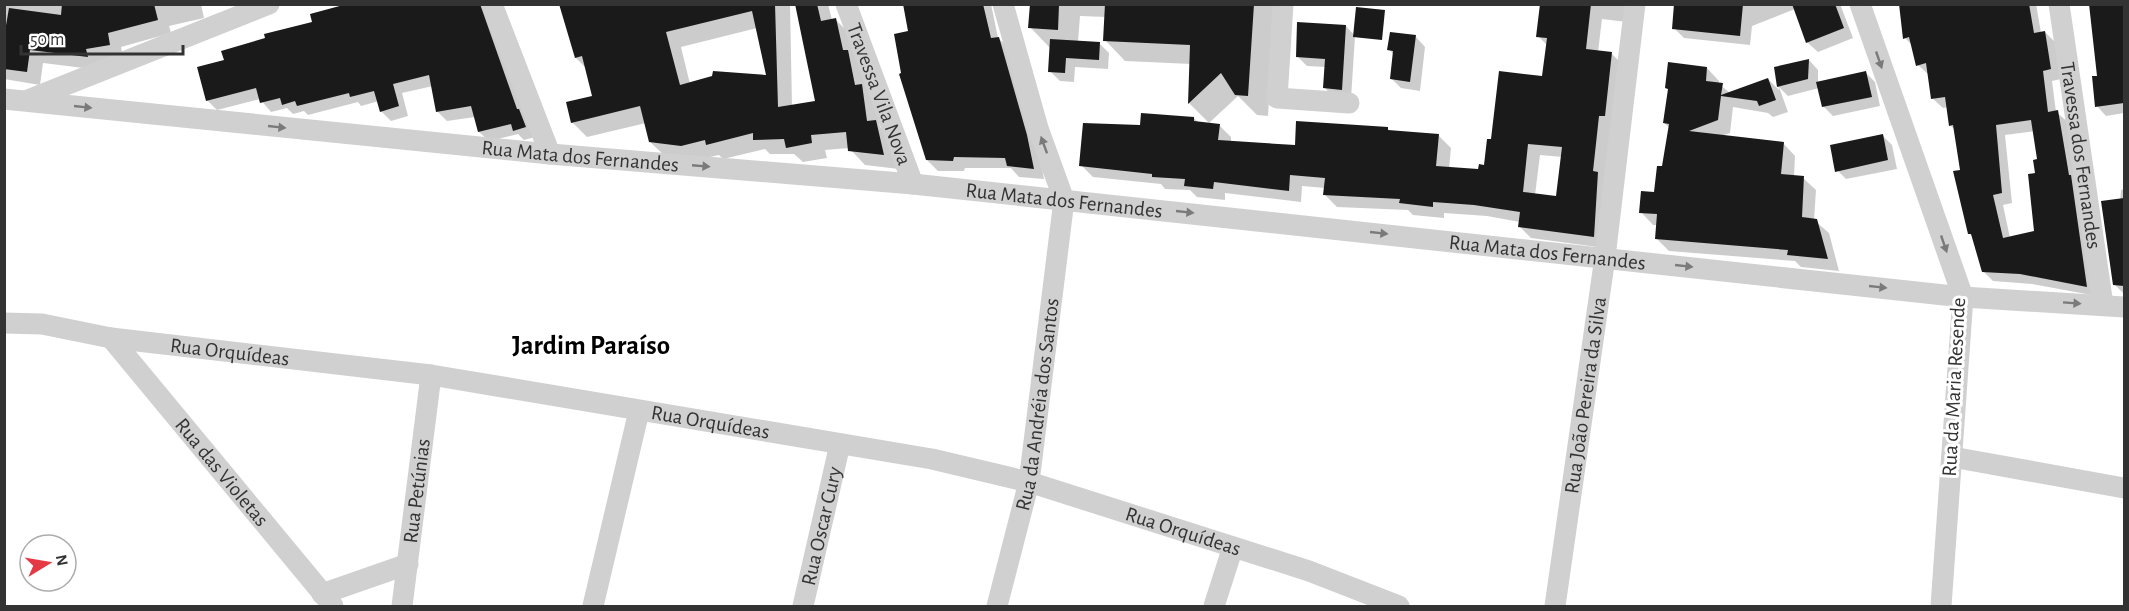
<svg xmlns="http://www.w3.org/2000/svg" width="2129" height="611" font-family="'Alegreya Sans',sans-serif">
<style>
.shadow{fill:#0003;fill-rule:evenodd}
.building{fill:#1a1a1a;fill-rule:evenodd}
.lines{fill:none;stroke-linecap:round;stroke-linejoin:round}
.street{stroke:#d0d0d0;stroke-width:21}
.oneway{fill:#7a7a7a}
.labels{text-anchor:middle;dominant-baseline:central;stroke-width:6;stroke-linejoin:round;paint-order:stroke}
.street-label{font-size:21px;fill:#333;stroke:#fff}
.district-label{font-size:27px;font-weight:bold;fill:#000;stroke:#fff}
</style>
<rect width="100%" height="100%" fill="#fff"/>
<g class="shadow">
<polygon points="4,4 201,4 204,18 169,26 171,33 121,47 123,58 100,70 43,63 40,85 4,79"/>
<polygon points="353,4 484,4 535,137 524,140 518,134 489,141 479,132 475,117 447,121 437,111 433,86 402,93 408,116 391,121 381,111 379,101 361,106 358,102 308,115 304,111 293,114 287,108 271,112 260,99 217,110 207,100 226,61"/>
<path d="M 561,4 L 790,4 L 792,106 L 817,102 L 796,4 L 828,4 L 832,20 L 836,20 L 851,35 L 876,101 L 880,127 L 890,137 L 899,169 L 865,165 L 849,148 L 825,150 L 827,158 L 803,162 L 794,154 L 770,154 L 765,149 L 723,159 L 719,155 L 697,160 L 666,157 L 650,142 L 646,123 L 587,137 L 572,122 L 594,97 L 586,68 L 576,58 ZM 757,28 L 768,76 L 690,84 L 681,47 Z"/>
<polygon points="904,4 991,4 998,38 1010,49 1038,147 1044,179 1019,177 1011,168 965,168 964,171 938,171 927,160"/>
<polygon points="1031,4 1275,4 1268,116 1257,115 1238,96 1209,123 1189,103 1191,64 1125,61 1105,40 1106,17 1080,16 1078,42 1099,43 1109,53 1108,69 1075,67 1074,82 1060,81 1050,71 1051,49 1030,27"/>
<path d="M 1542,4 L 1629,4 L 1627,22 L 1602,19 L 1598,52 L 1612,54 L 1624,66 L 1605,248 L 1531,238 L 1520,227 L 1520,222 L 1487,216 L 1444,213 L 1444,218 L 1413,215 L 1408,210 L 1337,207 L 1325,195 L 1325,188 L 1302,186 L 1301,202 L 1225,193 L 1225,200 L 1197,197 L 1190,190 L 1165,189 L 1161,184 L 1093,177 L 1081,165 L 1142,127 L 1194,118 L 1199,123 L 1219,125 L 1231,137 L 1231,142 L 1297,146 L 1387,128 L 1390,131 L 1439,136 L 1451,148 L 1449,169 L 1480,171 L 1486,167 L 1492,141 L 1544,78 L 1547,45 L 1538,36 ZM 1540,155 L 1563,157 L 1558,197 L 1535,195 Z"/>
<polygon points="1675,4 1840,4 1853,38 1818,52 1808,43 1795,9 1752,26 1750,45 1684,38 1674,28"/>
<path d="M 1901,4 L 2036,4 L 2041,33 L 2045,32 L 2055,42 L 2061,79 L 2052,81 L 2056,112 L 2068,122 L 2097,296 L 2032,284 L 1993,281 L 1983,271 L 1974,238 L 1970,234 L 1955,130 L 1950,125 L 1948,107 L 1943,108 L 1932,98 L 1929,75 L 1918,65 L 1913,46 L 1905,38 ZM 2035,131 L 2039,160 L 2036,232 L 2010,238 L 2003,205 L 2012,203 L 2005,135 Z"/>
<polygon points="2090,4 2124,4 2124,113 2106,116 2097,106 2098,77"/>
<polygon points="1346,26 1355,36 1351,99 1334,98 1325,88 1326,67 1307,66 1297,56"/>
<polygon points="1416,37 1425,47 1420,91 1401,88 1391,78 1394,55 1389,49"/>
<polygon points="1809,60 1818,70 1818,83 1865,72 1875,82 1880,106 1833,116 1823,106 1819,88 1788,96 1779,87 1788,112 1773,117 1768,113 1733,107 1730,133 1721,136 1783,143 1795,156 1794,177 1803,178 1816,190 1814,220 1829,233 1839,271 1801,267 1795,261 1669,251 1657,239 1658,225 1653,225 1641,212 1655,194 1663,168 1670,128 1664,123 1670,91 1667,88 1707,68 1719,81 1719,84 1730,93 1768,79 1779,90 1775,68"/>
<polygon points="1882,135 1892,145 1897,169 1846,179 1836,169"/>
<polygon points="2124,189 2124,294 2114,284 2121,190"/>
</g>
<g class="building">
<polygon points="62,4 154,4 158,20 108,33 110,45 86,49 88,57 30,50 27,72 4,69 4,37 9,8 61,15"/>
<polygon points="347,4 480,4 517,109 519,109 526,127 513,131 511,124 478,132 471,106 436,112 429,75 393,84 399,106 380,112 374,91 350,97 349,93 297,106 295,101 282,105 280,98 260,103 256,88 206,101 197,67 224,60 221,51 265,38 264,34 312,22 310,14"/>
<path d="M 559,4 L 775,4 L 778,107 L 815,101 L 795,4 L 817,4 L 821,21 L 836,18 L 843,50 L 848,50 L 855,85 L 862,84 L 867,121 L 876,120 L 884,155 L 848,151 L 846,132 L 811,135 L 812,143 L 786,148 L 784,139 L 753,140 L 753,133 L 706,145 L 705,140 L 681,146 L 649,142 L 640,106 L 571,123 L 566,102 L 592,96 L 582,56 L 575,58 ZM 752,11 L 766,75 L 713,71 L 712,76 L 680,85 L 666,32 Z"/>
<polygon points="903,4 983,4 991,38 999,37 1027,135 1034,169 1007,166 1005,158 954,157 953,161 926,160 899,74 901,73 894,34 908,31"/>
<polygon points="1030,4 1059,5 1058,30 1028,28"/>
<polygon points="1105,4 1254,4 1248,96 1235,95 1221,73 1188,104 1190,45 1103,41"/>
<path d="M 1540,4 L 1591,4 L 1586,49 L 1612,52 L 1605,116 L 1599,116 L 1593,171 L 1598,172 L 1594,237 L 1518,227 L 1520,212 L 1474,205 L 1433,202 L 1433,207 L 1399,203 L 1400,199 L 1323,195 L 1325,178 L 1290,175 L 1289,191 L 1214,182 L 1213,189 L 1184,186 L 1185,179 L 1152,177 L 1152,174 L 1079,166 L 1083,123 L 1140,125 L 1141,113 L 1194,117 L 1194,121 L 1220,124 L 1218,140 L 1295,145 L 1296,121 L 1388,127 L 1388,130 L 1439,134 L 1436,166 L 1478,169 L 1479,164 L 1484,165 L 1487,139 L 1491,139 L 1499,71 L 1542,76 L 1547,38 L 1536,37 ZM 1528,144 L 1562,147 L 1556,196 L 1523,192 Z"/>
<polygon points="1674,4 1743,4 1740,36 1672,29"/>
<polygon points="1792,4 1835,4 1844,28 1806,43"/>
<path d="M 1899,4 L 2029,4 L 2034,33 L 2045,31 L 2051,69 L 2043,71 L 2048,112 L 2058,110 L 2069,175 L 2071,175 L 2087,287 L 2020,274 L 1982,272 L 1971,234 L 1968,234 L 1953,171 L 1960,170 L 1953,125 L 1949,126 L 1945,97 L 1931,99 L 1926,63 L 1916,66 L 1909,37 L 1903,39 ZM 2031,120 L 2037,159 L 2033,160 L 2035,173 L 2028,174 L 2034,231 L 2003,238 L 1993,195 L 2002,193 L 1996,125 Z"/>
<polygon points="2089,4 2124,4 2124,103 2095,107 2092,76 2097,76"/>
<polygon points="1356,7 1385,10 1382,40 1353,37"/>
<polygon points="1297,22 1346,25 1342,90 1323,88 1325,59 1296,57"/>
<polygon points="1390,32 1416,35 1410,82 1390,79 1393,51 1387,50"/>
<polygon points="1050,39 1100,42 1099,60 1066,58 1065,73 1048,72"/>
<polygon points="1809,59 1808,79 1777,87 1774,67"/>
<polygon points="1668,62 1707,67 1706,81 1723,83 1721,95 1768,78 1776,100 1759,106 1757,101 1721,96 1718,120 1689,131 1784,142 1781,174 1804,176 1802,217 1817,219 1828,259 1787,255 1788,250 1655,239 1657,214 1639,213 1641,191 1654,192 1657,166 1662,166 1669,124 1663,123 1668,89 1665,88"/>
<polygon points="1866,71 1872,97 1822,107 1816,82"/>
<polygon points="1883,134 1888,160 1835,172 1830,145"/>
<polygon points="2124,198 2124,286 2113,285 2101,201"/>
</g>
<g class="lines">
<g class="street">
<polyline points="492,4 550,154"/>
<path id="s1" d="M 846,4 L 913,184"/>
<polyline points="1283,4 1277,98 1349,103"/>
<polyline points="1860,4 1963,297 1941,606"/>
<path id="s2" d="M 2059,4 L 2103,305"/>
<path id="s3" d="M 4,99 L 550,154 L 913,184 L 1963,297 L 2124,307"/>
<polyline points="28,100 269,4"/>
<path id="s4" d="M 4,323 L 42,324 L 111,338 L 431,375 L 932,459 L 1029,482 L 1309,571 L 1399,606"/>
<path id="s5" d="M 111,338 L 333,606"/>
<polyline points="1952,457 2124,488"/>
<polyline points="322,594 408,564"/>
<path id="s6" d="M 402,606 L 431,375"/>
<polyline points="593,606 639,411"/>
<path id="s7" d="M 803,606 L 840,444"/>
<path id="s8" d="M 997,606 L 1029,482 L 1064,200 L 1038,128 L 1003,4"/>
<polyline points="1214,606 1233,547"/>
<path id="s9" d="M 1555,606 L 1605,257 L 1635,4"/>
</g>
</g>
<defs><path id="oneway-solid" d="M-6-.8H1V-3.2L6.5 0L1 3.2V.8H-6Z" transform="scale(1.5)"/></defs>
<g class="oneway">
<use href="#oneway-solid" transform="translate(1879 60) rotate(71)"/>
<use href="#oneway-solid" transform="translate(83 107) rotate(6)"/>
<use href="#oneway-solid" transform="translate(277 127) rotate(6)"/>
<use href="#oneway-solid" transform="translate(1044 145) rotate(-110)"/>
<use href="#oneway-solid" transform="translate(701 166) rotate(5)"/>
<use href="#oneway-solid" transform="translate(1185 212) rotate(6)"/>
<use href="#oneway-solid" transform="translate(1379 233) rotate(6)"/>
<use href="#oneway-solid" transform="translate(1944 244) rotate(71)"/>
<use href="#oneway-solid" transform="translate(1684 266) rotate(6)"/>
<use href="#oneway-solid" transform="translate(1878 287) rotate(6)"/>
<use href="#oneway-solid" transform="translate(2072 303) rotate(4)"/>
</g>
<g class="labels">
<g class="street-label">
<text stroke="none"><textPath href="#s1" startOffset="96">Travessa Vila Nova</textPath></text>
<text stroke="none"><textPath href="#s2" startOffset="153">Travessa dos Fernandes</textPath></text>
<text stroke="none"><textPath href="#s3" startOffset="579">Rua Mata dos Fernandes</textPath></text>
<text stroke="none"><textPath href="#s3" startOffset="1065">Rua Mata dos Fernandes</textPath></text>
<text stroke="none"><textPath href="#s3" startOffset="1551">Rua Mata dos Fernandes</textPath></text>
<text stroke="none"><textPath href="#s4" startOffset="228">Rua Orquídeas</textPath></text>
<text transform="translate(1954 387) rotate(-87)">Rua da Maria Resende</text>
<text stroke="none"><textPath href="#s9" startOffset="213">Rua João Pereira da Silva</textPath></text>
<text stroke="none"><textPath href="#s8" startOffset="206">Rua da Andréia dos Santos</textPath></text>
<text stroke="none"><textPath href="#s4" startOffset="714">Rua Orquídeas</textPath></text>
<text stroke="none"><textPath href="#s5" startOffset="174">Rua das Violetas</textPath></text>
<text stroke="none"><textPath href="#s6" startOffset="116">Rua Petúnias</textPath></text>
<text stroke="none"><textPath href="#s7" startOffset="82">Rua Oscar Cury</textPath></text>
<text stroke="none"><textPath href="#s4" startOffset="1200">Rua Orquídeas</textPath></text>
</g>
<g class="district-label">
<text x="591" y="345">Jardim Paraíso</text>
</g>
</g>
<rect width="2129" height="611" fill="none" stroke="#333333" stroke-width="12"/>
<g transform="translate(48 563) rotate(79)"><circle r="28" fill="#ffffff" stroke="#adadad" stroke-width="1.5"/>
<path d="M0-4.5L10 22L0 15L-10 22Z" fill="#e63946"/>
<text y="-9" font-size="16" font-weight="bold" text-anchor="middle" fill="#333333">N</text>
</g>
<path d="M21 45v9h162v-9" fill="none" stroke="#333333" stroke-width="3"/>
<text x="30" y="45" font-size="18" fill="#333333" stroke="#ffffff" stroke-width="4.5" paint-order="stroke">50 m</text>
</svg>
